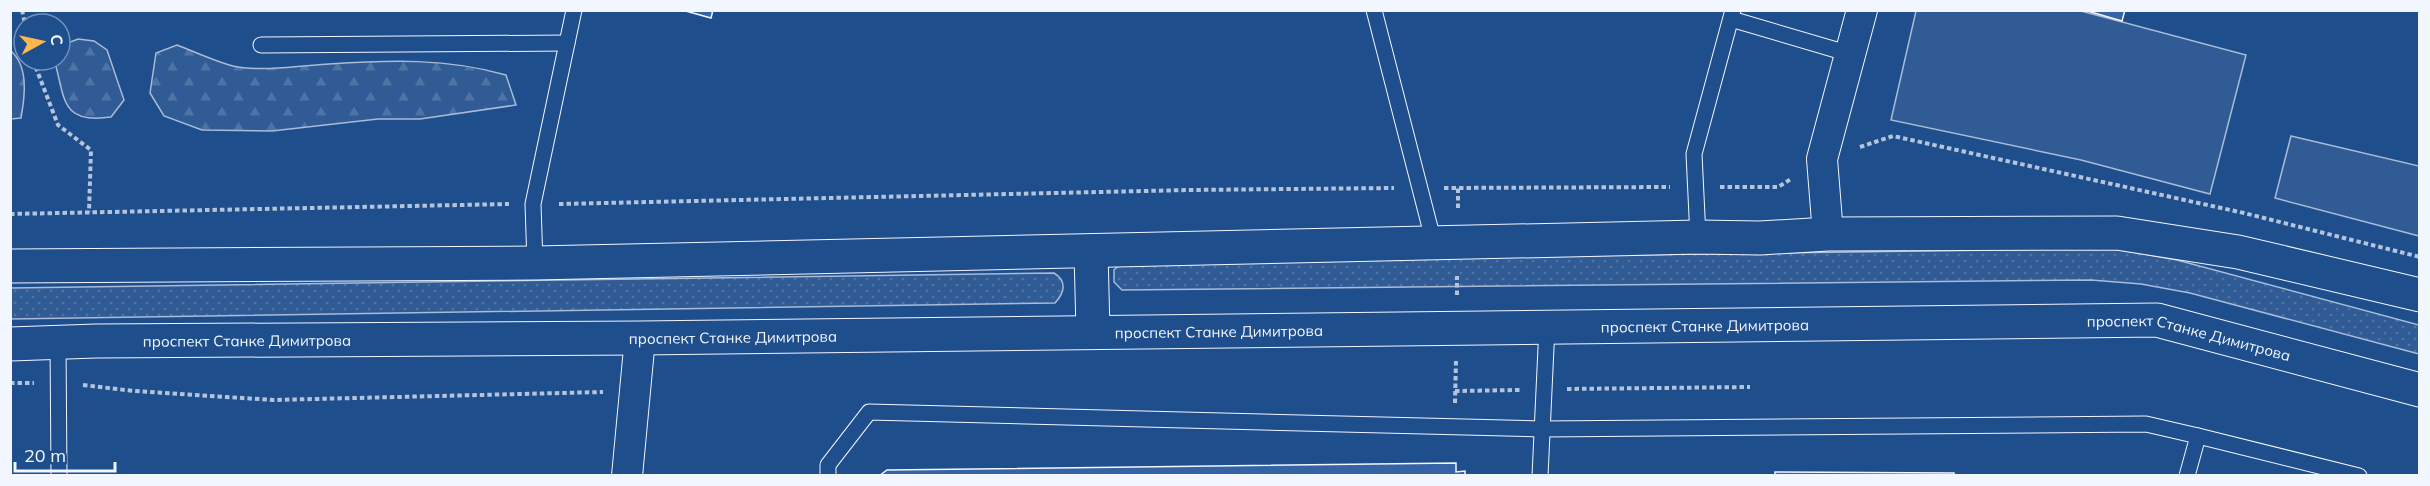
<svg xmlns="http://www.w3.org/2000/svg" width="2430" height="486" font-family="Mulish,sans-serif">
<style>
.grass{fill:url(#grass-dots);stroke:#a8bbd7;stroke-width:1.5}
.forest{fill:url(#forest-firs);stroke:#a8bbd7;stroke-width:1.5}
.built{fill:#305b95;stroke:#a8bbd7;stroke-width:1.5}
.building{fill:#3563a3;stroke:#f2f6ff;stroke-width:1.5}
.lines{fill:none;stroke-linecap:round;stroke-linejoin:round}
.service-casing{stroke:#f2f6ff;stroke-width:17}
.minor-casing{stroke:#f2f6ff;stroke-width:32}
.secondary-casing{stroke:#f2f6ff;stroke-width:35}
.primary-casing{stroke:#f2f6ff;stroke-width:35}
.path{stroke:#b3c4dc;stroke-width:4;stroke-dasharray:4.5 3;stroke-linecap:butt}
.service{stroke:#1f4e8c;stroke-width:15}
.minor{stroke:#1f4e8c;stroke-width:30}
.secondary{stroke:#1f4e8c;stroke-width:33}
.primary{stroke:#1f4e8c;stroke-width:33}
.labels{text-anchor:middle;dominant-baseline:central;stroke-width:4.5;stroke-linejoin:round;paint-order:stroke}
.street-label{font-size:15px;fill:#f2f6ff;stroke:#1f4e8c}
</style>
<defs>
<pattern id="grass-dots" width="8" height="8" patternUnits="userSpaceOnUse" patternTransform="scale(1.5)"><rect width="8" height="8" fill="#305b95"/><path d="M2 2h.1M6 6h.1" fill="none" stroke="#4e73a5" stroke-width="1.8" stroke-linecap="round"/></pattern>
<pattern id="forest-firs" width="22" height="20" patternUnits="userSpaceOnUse" patternTransform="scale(1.5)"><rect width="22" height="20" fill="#305b95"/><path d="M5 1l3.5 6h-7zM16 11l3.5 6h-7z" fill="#4e73a5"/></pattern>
</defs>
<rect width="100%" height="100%" fill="#1f4e8c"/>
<g class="grass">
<polygon points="2063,249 2115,249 2177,260 2419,325 2419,354 2190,293 2141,284 2091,280 1122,290 1114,282 1114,270 1122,262"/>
<path d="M 1054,273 C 1067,281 1065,292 1055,303 L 10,319 L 11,288 Z"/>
</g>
<g class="forest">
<path d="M 78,39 L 94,41 L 107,50 L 124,100 L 111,117 C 62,124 65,101 55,62 L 60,60 L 60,46 Z"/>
<path d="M 177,45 C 195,52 214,61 233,66 C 260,72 301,66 329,64 C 389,60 447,58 506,75 L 516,105 L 420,119 L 378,119 L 272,131 L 202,130 L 164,116 L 150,93 L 156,53 Z"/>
<path d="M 10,50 C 29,66 25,96 21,118 L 11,119 Z"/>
</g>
<g class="built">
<polygon points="1916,11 2081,11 2246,55 2210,194 2081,160 1891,120"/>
<polygon points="2291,136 2419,166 2419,236 2275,198"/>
</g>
<g class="building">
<polygon points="682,10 713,10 711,18"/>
<polygon points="2084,10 2125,10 2122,21"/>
<polygon points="1456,463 1456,472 1465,471 1465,476 879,476 887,470"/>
<polygon points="1775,472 1954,473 1954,476 1775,476"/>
</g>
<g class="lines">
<g class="service-casing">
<g id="service">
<polyline points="1374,10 1434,243"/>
<polyline points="1731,19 1850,54"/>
<polyline points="261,45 567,43"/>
<polyline points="1698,237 1694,154 1733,10"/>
<polyline points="535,263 533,204 574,10"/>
<polyline points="58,343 59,476"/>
<polyline points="2198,436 2359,476"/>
<polyline points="828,476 828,465 869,412 1542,429 2146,424 2198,436 2187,476"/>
<polyline points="1540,476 1547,326"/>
</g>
</g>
<g class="minor-casing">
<g id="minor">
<polyline points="1828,234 1822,159 1862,10"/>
<polyline points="627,476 640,338"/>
</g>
</g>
<g class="secondary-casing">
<polyline id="secondary" points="1091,251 1093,332"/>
</g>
<g class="primary-casing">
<g id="primary">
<polyline points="10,266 535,263 1698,237 1760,238 1828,234 2117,233 2238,252 2420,295"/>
<path id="s1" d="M 10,344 L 96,341 L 640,338 L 2157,320 L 2420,390"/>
</g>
</g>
<g class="path">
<polyline points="22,10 25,24"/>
<polyline points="33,60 58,125 91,150 89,212"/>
<polyline points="1860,147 1893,136 2244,213 2420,257"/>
<polyline points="1720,187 1778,187 1791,179"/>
<polyline points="1444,188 1670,187"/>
<polyline points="559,204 1189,190 1394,188"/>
<polyline points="1458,208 1458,188"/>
<polyline points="10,214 509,204"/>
<polyline points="1457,295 1457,276"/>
<polyline points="10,383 34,383"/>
<polyline points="83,385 134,391 273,400 603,392"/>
<polyline points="1567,389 1750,387"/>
<polyline points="1455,391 1520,390"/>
<polyline points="1455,403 1456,360"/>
</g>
<use href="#service" class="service"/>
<use href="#minor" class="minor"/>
<use href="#secondary" class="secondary"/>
<use href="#primary" class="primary"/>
</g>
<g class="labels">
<g class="street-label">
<text stroke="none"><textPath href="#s1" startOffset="1695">проспект Станке Димитрова</textPath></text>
<text stroke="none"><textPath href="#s1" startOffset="1209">проспект Станке Димитрова</textPath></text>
<text stroke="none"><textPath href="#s1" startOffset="723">проспект Станке Димитрова</textPath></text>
<text stroke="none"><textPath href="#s1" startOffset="2181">проспект Станке Димитрова</textPath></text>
<text stroke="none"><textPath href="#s1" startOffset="237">проспект Станке Димитрова</textPath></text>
</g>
</g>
<rect width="2430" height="486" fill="none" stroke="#f2f6ff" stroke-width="24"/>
<g transform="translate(42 42) rotate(82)"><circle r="28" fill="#1f4e8c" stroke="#7391ba" stroke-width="1.5"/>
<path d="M0-4.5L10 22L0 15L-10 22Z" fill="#ffb74d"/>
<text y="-9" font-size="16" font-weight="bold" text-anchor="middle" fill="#f2f6ff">С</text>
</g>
<path d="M15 462v9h100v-9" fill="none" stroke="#f2f6ff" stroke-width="3"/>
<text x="24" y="462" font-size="18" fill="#f2f6ff" stroke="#1f4e8c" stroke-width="4.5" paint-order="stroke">20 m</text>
</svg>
